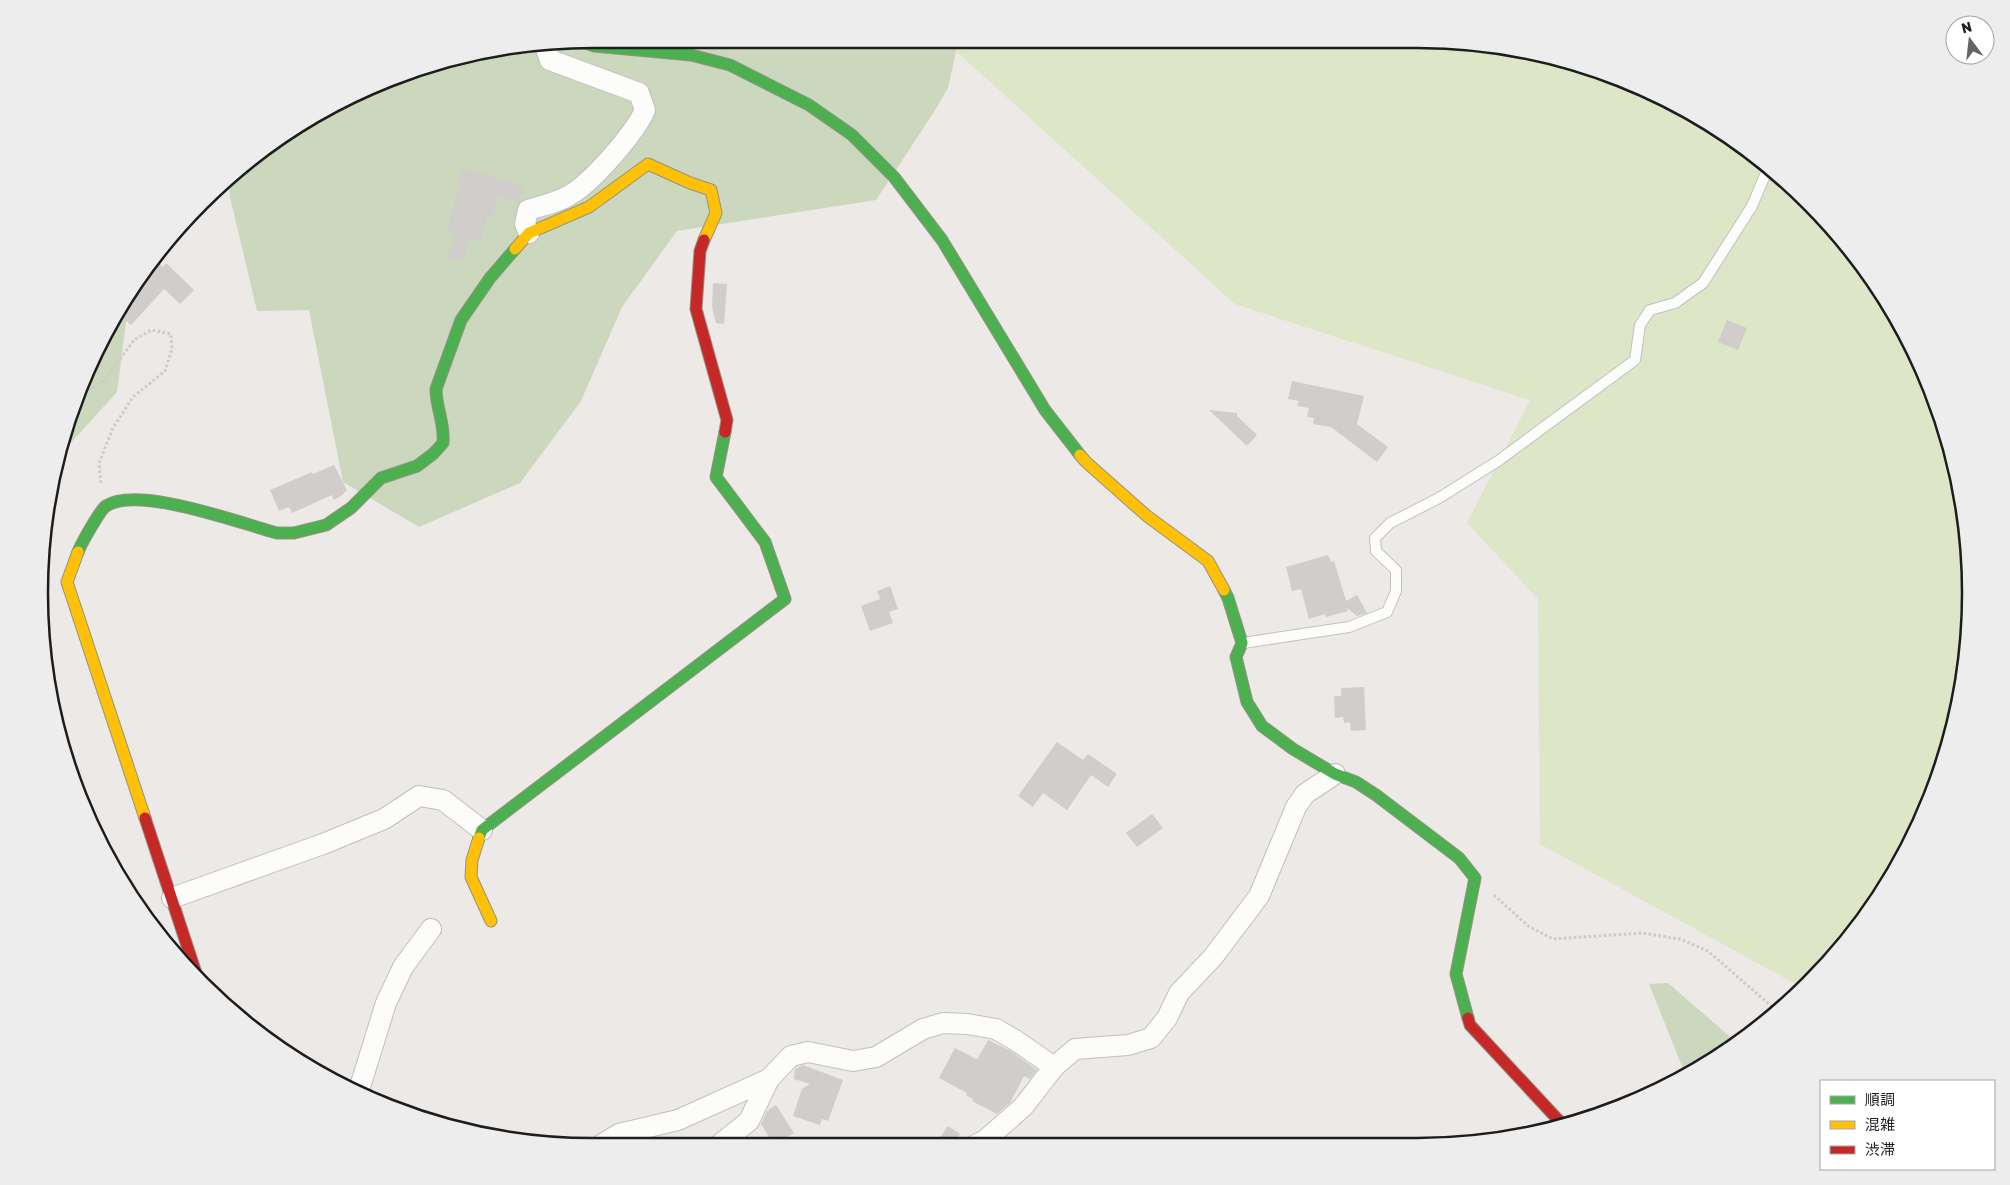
<svg xmlns="http://www.w3.org/2000/svg" width="2010" height="1185" font-family="Rubik,'Noto Sans JP',sans-serif">
<style>
.grass{fill:#dde6c7}
.forest{fill:#cbd8bd}
.building{fill:#d0cdcb}
.lines{fill:none;stroke-linecap:round;stroke-linejoin:round}
.lane-casing{stroke:#c1c0be;stroke-width:12}
.street-casing{stroke:#c1c0be;stroke-width:22}
.fast-casing{stroke:#949380;stroke-width:13}
.slow-casing{stroke:#949380;stroke-width:13}
.jam-casing{stroke:#949380;stroke-width:13}
.path{stroke:#d5c7c7;stroke-width:3;stroke-dasharray:2.5 2.5;stroke-linecap:butt}
.lane{stroke:#fcfcfb;stroke-width:10}
.street{stroke:#fcfcfb;stroke-width:20}
.fast{stroke:#4caf50;stroke-width:11}
.slow{stroke:#ffc107;stroke-width:11}
.jam{stroke:#c62828;stroke-width:11}
.rim{fill:none;stroke:#1d1d1d;stroke-width:2.5}
</style>
<rect width="100%" height="100%" fill="#ece9e6"/>
<polygon class="grass" points="1454,40 1596,68 1725,132 1809,201 1878,285 1929,381 1961,485 1971,593 1961,701 1929,805 1878,900 1801,987 1540,844 1538,599 1467,523 1530,400 1235,304 946,42"/>
<g class="forest">
<polygon points="958,42 948,88 934,112 876,200 677,231 622,307 581,401 520,483 419,527 343,482 309,310 257,311 230,197 228,177 256,153 347,96 415,68 520,44"/>
<polygon points="125,300 127,315 117,392 58,457 68,415"/>
<polygon points="1668,983 1736,1042 1694,1072 1686,1076 1649,984"/>
</g>
<g class="building">
<polygon points="462,168 524,186 519,202 499,196 493,218 487,217 480,241 470,238 462,262 447,257 456,234 447,231 460,186 457,185"/>
<polygon points="154,258 163,267 166,263 194,290 180,304 164,289 131,325 118,313 132,285"/>
<polygon points="713,283 727,284 724,324 716,323 712,307"/>
<polygon points="1727,320 1747,328 1738,350 1718,342"/>
<polygon points="1292,381 1364,396 1357,424 1388,447 1377,462 1331,427 1313,424 1314,418 1307,417 1309,408 1297,406 1299,401 1288,399"/>
<polygon points="1209,410 1237,413 1237,416 1257,435 1247,446"/>
<polygon points="334,465 347,490 341,496 334,500 332,495 292,513 289,507 279,511 270,490 312,472 313,474"/>
<polygon points="1328,555 1331,562 1334,561 1346,601 1357,595 1367,613 1357,616 1347,608 1348,611 1326,617 1325,614 1309,619 1301,589 1292,591 1286,567"/>
<polygon points="890,586 898,609 889,612 893,623 870,631 861,606 880,599 877,591"/>
<polygon points="1364,687 1366,730 1351,731 1350,722 1344,723 1343,717 1335,718 1334,696 1341,696 1341,688"/>
<polygon points="1057,742 1083,760 1088,754 1117,774 1108,787 1091,775 1067,810 1043,793 1033,807 1018,796"/>
<polygon points="1152,814 1163,828 1137,847 1126,833"/>
<polygon points="988,1040 1009,1050 1037,1070 1030,1079 1024,1076 1010,1103 997,1114 972,1101 973,1099 966,1095 967,1093 939,1078 955,1048 976,1059 978,1058"/>
<polygon points="803,1065 843,1080 828,1121 822,1119 820,1125 793,1116 802,1089 810,1084 794,1079 795,1069"/>
<polygon points="776,1105 794,1133 774,1145 761,1124 767,1111"/>
<polygon points="948,1126 960,1134 953,1145 935,1145"/>
</g>
<g class="lines">
<g class="lane-casing">
<polyline id="lane" points="1243,643 1349,627 1387,612 1396,591 1396,570 1376,551 1375,538 1390,523 1439,498 1498,461 1635,360 1640,325 1650,310 1675,303 1703,283 1752,206 1768,168"/>
</g>
<g class="street-casing">
<g id="street">
<path d="M 529,233 L 525,224 L 528,210 C 541,206 556,203 568,196 C 591,184 635,133 645,110 L 639,93 L 550,60 L 546,49 L 548,43"/>
<polyline points="172,898 323,844 384,819 419,796 443,800 482,830"/>
<polyline points="359,1090 386,1003 403,967 431,929"/>
<polyline points="601,1145 619,1134 678,1120 769,1079 791,1056 808,1052 853,1061 876,1057 923,1029 943,1023 967,1024 996,1029 1015,1040 1054,1067"/>
<polyline points="719,1145 749,1121 769,1079"/>
<polyline points="975,1145 984,1141 1023,1107 1054,1067 1075,1049 1128,1045 1151,1038 1167,1018 1179,993 1213,957 1259,896 1296,807 1305,794 1335,774"/>
</g>
</g>
<g class="fast-casing">
<g id="fast">
<polyline points="586,43 594,46 691,55 730,65 809,105 852,135 894,177 942,240 1045,410 1080,455"/>
<path d="M 78,552 C 81,544 100,510 106,506 C 138,485 240,523 277,533 L 294,533 L 326,525 L 351,508 L 381,478 L 417,466 L 433,454 L 443,443 C 445,424 436,408 436,389 L 461,320 L 490,278 L 515,249"/>
<polyline points="1224,590 1228,598 1242,643 1236,657 1247,702 1262,726 1293,749 1335,774 1356,782 1376,795 1459,858 1475,878 1456,974 1468,1018"/>
<polyline points="479,838 482,830 785,599 765,542 716,477 725,432"/>
</g>
</g>
<g class="slow-casing">
<g id="slow">
<polyline points="515,249 529,233 589,207 648,164 690,183 711,190 716,213 704,240"/>
<polyline points="1080,455 1086,462 1147,516 1208,561 1224,590"/>
<polyline points="78,552 67,582 145,818"/>
<polyline points="479,838 472,860 471,877 491,921"/>
</g>
</g>
<g class="jam-casing">
<g id="jam">
<polyline points="704,240 700,251 696,309 727,420 725,432"/>
<polyline points="145,818 199,982"/>
<polyline points="1468,1018 1470,1025 1562,1124"/>
</g>
</g>
<g class="path">
<polyline points="76,398 105,380 134,340 151,330 171,334 172,349 165,371 133,397 113,428 99,463 101,484"/>
<polyline points="1494,895 1528,926 1553,939 1642,933 1680,939 1708,951 1778,1012"/>
</g>
<use href="#lane" class="lane"/>
<use href="#street" class="street"/>
<use href="#fast" class="fast"/>
<use href="#slow" class="slow"/>
<use href="#jam" class="jam"/>
</g>
<path d="M0 0H2010V1185H0ZM593 48H1417A545 545 0 0 1 1962 593V593A545 545 0 0 1 1417 1138H593A545 545 0 0 1 48 593V593A545 545 0 0 1 593 48Z" fill="#ededed" fill-rule="evenodd"/>
<path class="rim" d="M593 48H1417A545 545 0 0 1 1962 593V593A545 545 0 0 1 1417 1138H593A545 545 0 0 1 48 593V593A545 545 0 0 1 593 48Z"/>
<rect x="1820" y="1080" width="175" height="90" fill="#ffffff" stroke="#a5a5a5"/>
<rect x="1830" y="1096" width="25" height="8" fill="#4caf50" stroke="#a5a5a5"/>
<text x="1865" y="1105" font-size="15" fill="#1d1d1d">順調</text>
<rect x="1830" y="1121" width="25" height="8" fill="#ffc107" stroke="#a5a5a5"/>
<text x="1865" y="1130" font-size="15" fill="#1d1d1d">混雑</text>
<rect x="1830" y="1146" width="25" height="8" fill="#c62828" stroke="#a5a5a5"/>
<text x="1865" y="1155" font-size="15" fill="#1d1d1d">渋滞</text>
<g transform="translate(1970 40) rotate(345)"><circle r="24" fill="#ffffff" stroke="#a5a5a5"/>
<path d="M0-4L9 19L0 12L-9 19Z" fill="#656463"/>
<text y="-8" font-size="14" font-weight="bold" text-anchor="middle" fill="#1d1d1d">N</text>
</g>
</svg>
